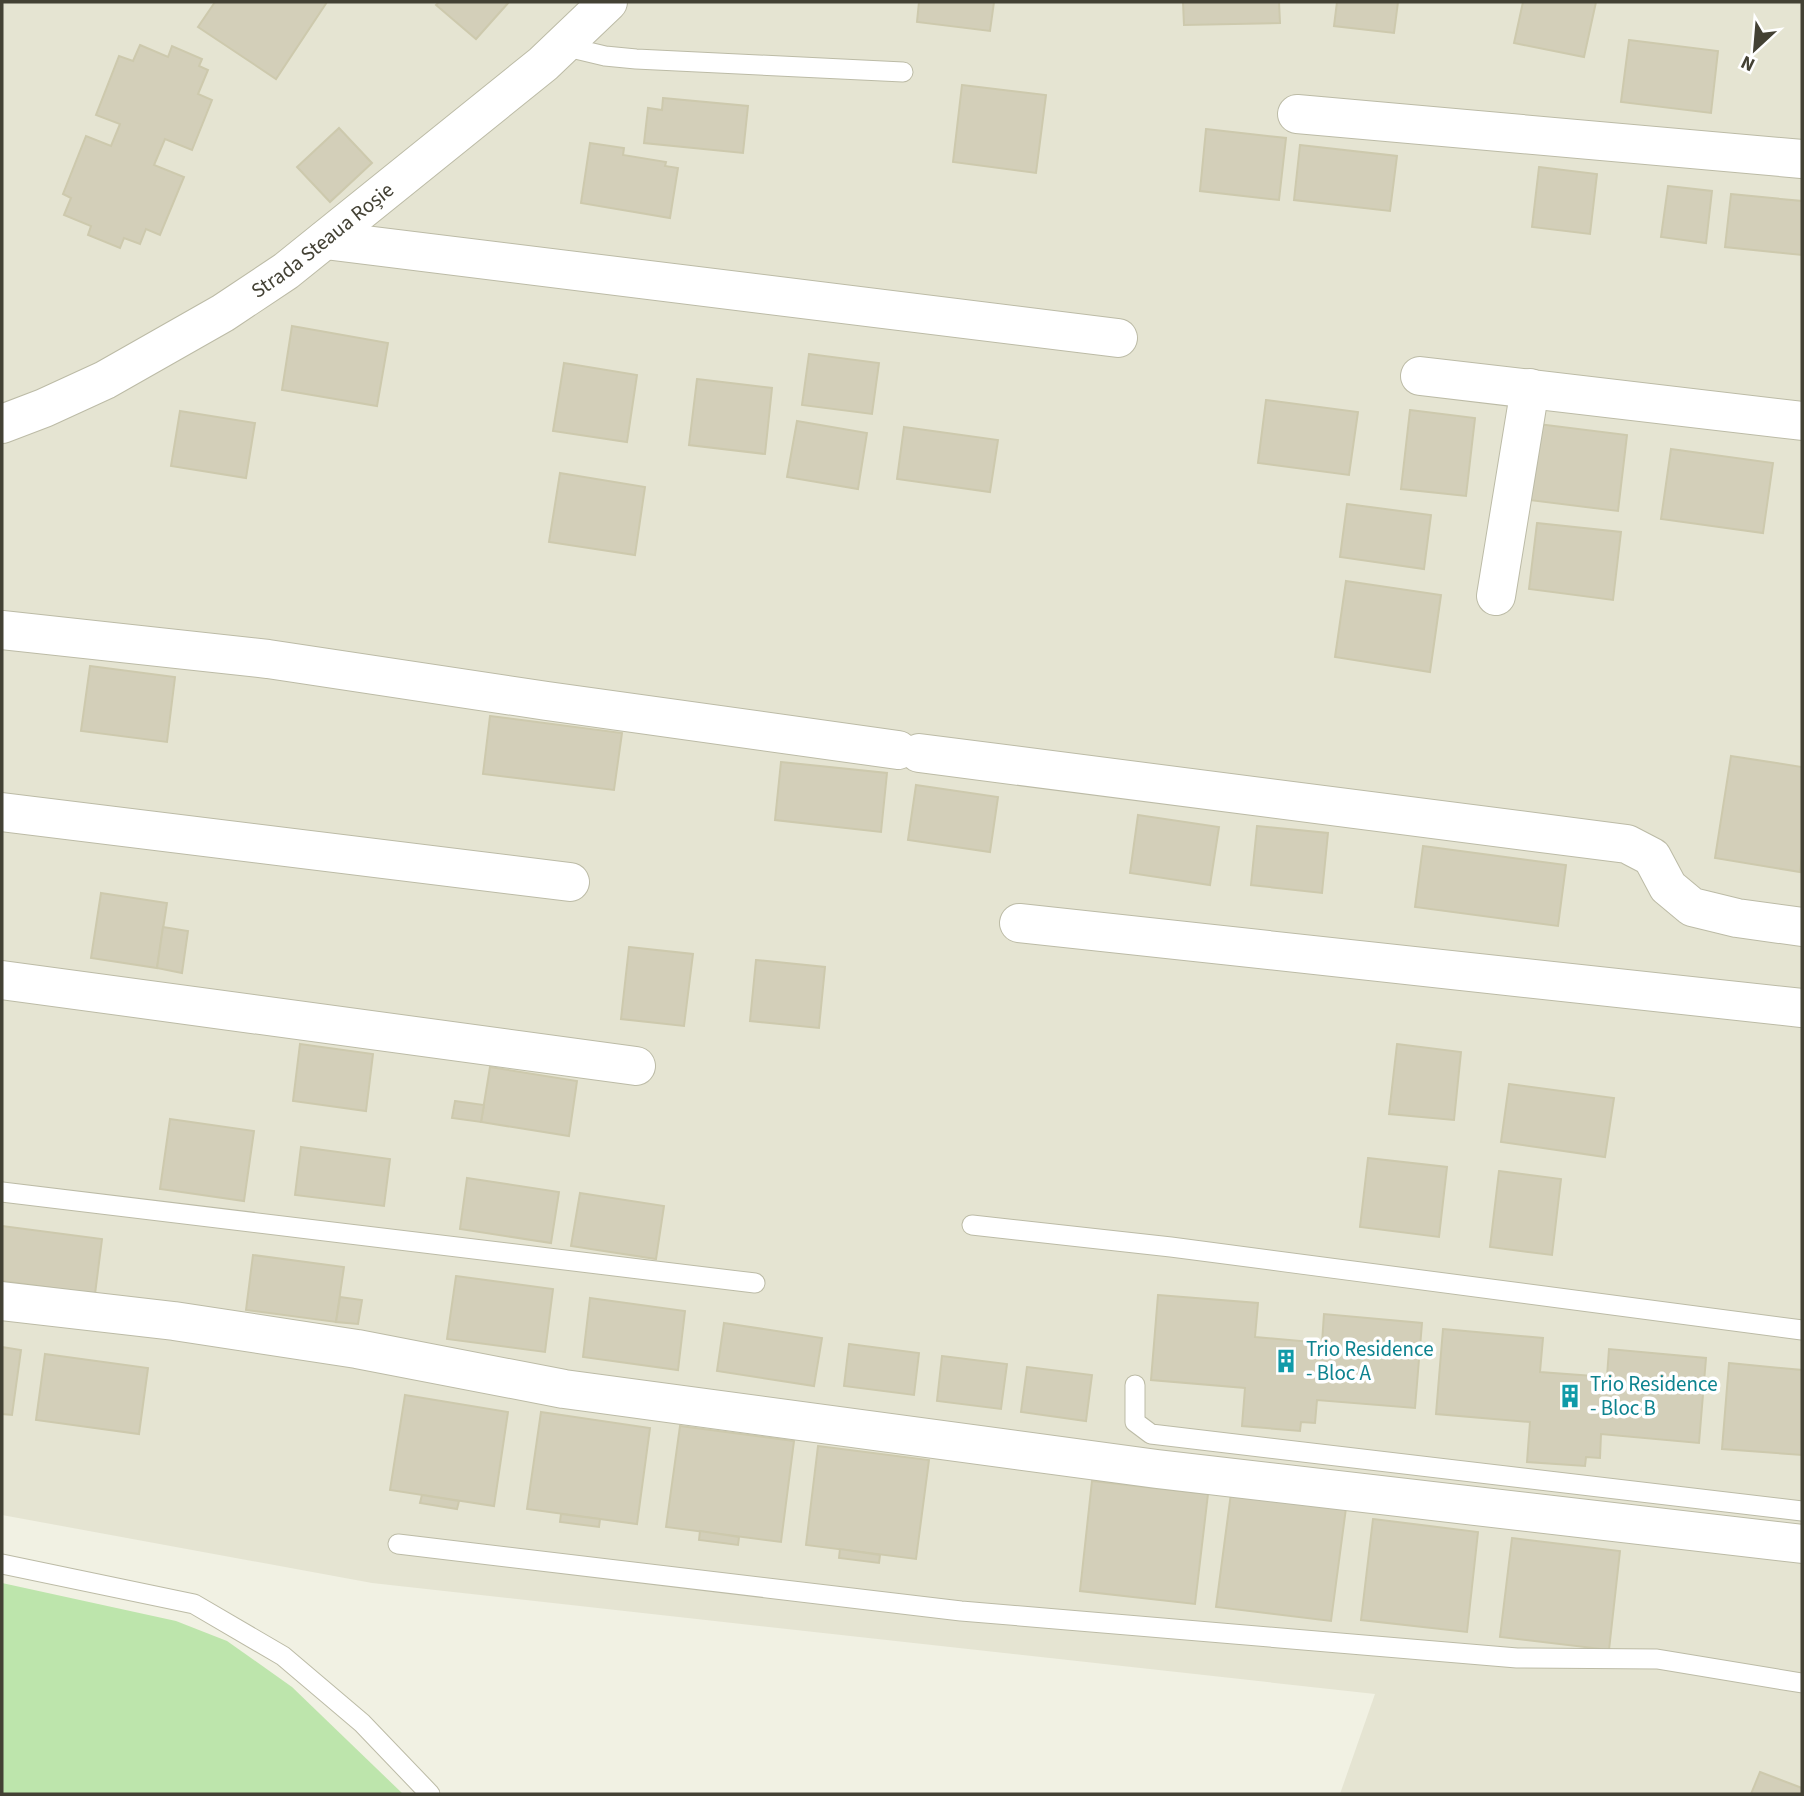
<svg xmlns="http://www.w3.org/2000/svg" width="1804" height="1796" font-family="'Source Sans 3',sans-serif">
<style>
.residential{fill:#e5e4d2}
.green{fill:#bde5ac}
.building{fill:#d3cfb9;stroke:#cdc9ad;stroke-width:2}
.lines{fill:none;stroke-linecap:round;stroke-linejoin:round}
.lane-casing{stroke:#bcbba6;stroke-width:21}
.street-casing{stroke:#bcbba6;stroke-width:40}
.lane{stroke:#fff;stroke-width:19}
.street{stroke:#fff;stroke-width:38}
.labels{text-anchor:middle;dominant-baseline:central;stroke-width:7;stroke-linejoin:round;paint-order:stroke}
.street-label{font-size:21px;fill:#434134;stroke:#fff}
.culture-label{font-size:21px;fill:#0d838f;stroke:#fff;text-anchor:start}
</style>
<rect width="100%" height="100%" fill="#f1f1e3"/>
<polygon class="residential" points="2,2 1802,2 1802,1794 1340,1794 1375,1694 372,1583 2,1515"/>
<polygon class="green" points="2,1583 176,1621 227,1641 292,1687 403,1794 2,1794"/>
<g class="building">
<polygon points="215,2 327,2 276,79 198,27"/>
<polygon points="439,2 509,2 476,39 436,5"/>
<polygon points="919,2 994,2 990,31 917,22"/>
<polygon points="1183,2 1279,2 1280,23 1184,25"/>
<polygon points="1337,2 1398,2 1394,33 1334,26"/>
<polygon points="1523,2 1596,2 1584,57 1514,43"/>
<polygon points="1629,40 1718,51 1711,113 1621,102"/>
<polygon points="140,45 168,57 172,46 202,59 199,66 208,70 198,94 212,100 192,150 165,139 154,165 184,177 160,235 146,229 140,244 124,238 120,248 88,235 91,226 64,215 71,198 63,194 86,136 111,146 120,124 96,115 119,56 133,61"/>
<polygon points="962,85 1046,95 1036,173 953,162"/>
<polygon points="663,98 748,106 743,153 644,143 648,108 662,110"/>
<polygon points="339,128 372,163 330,202 297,167"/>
<polygon points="1206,129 1286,138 1279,200 1200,191"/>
<polygon points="590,143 624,148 623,155 666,162 665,166 678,168 670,218 581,203"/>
<polygon points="1300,145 1397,156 1390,211 1294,200"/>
<polygon points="1539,167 1597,174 1590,234 1532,227"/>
<polygon points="1668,186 1712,191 1706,243 1661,237"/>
<polygon points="1731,194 1802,201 1802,255 1725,247"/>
<polygon points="292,326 388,343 377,406 282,390"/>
<polygon points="809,354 879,363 872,414 802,405"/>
<polygon points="564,363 637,375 627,442 553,431"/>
<polygon points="697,379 772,388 765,454 689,445"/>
<polygon points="1266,400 1358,412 1349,475 1258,463"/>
<polygon points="1410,410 1475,418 1466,496 1401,489"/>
<polygon points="180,411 255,423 246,478 171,466"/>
<polygon points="797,421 867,433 858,489 787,477"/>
<polygon points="1538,424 1627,435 1618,511 1529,500"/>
<polygon points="904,427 998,440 990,492 897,479"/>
<polygon points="1671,449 1773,463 1763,533 1661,519"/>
<polygon points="560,473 645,487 635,555 549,542"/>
<polygon points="1347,504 1431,515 1424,569 1340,557"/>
<polygon points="1537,523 1621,532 1613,600 1529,589"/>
<polygon points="1346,581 1441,595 1430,672 1335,657"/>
<polygon points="90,666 175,677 167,742 81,731"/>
<polygon points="490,716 622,733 614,790 483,774"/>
<polygon points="1731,756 1802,767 1802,856 1800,872 1715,858"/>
<polygon points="781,762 887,773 881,832 775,820"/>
<polygon points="916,785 998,797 990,852 908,840"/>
<polygon points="1138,815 1219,827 1210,885 1130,873"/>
<polygon points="1257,826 1328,833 1322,893 1251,885"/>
<polygon points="1423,846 1566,865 1558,926 1415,907"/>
<polygon points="101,893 167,903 157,968 91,958"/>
<polygon points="163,927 188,931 182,973 157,968"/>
<polygon points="629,947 693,954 684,1026 621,1019"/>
<polygon points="756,960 825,967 819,1028 750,1021"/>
<polygon points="300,1044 373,1054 366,1111 293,1101"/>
<polygon points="1397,1044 1461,1052 1454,1120 1389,1114"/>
<polygon points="490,1067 577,1081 569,1136 481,1122"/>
<polygon points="1509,1084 1614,1098 1605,1157 1501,1142"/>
<polygon points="455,1101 484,1105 481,1122 452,1118"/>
<polygon points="170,1119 254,1131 244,1201 160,1189"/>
<polygon points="301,1147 390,1159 384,1206 295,1195"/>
<polygon points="1368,1158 1447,1167 1439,1237 1360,1227"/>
<polygon points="1499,1171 1561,1179 1552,1255 1490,1247"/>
<polygon points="467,1178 559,1192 551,1243 460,1229"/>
<polygon points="580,1193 664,1206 656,1259 571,1246"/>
<polygon points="2,1226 102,1239 95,1294 2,1281"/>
<polygon points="253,1255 344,1267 336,1322 246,1310"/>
<polygon points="456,1276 553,1289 545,1352 447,1339"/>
<polygon points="1158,1295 1258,1303 1255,1337 1322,1343 1324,1314 1422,1323 1415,1408 1317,1400 1315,1423 1301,1422 1300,1431 1242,1426 1245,1388 1151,1380"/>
<polygon points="340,1297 362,1300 358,1324 336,1322"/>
<polygon points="590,1298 685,1311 678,1370 583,1357"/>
<polygon points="724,1323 822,1338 814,1386 717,1371"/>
<polygon points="1443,1329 1543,1338 1540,1372 1607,1377 1609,1349 1706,1358 1699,1443 1601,1434 1600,1458 1586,1457 1585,1466 1527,1462 1530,1422 1436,1414"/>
<polygon points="849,1344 919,1353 914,1395 844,1386"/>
<polygon points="2,1347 21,1350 12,1415 2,1414"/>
<polygon points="45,1354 148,1368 139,1434 36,1420"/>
<polygon points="942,1356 1007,1364 1001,1409 937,1401"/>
<polygon points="1729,1363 1802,1370 1802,1455 1722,1449"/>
<polygon points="1027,1367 1092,1375 1086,1421 1021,1412"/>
<polygon points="405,1395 508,1412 494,1506 390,1490"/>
<polygon points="541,1412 650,1428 637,1524 527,1509"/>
<polygon points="680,1426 794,1441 781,1542 666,1527"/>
<polygon points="818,1446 929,1460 916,1559 806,1545"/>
<polygon points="1092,1481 1208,1494 1195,1604 1080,1591"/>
<polygon points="1231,1493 1346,1508 1331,1621 1216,1607"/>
<polygon points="422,1495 459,1501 457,1509 420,1503"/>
<polygon points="561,1514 600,1519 599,1527 560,1522"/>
<polygon points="1373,1519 1478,1532 1467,1632 1361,1620"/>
<polygon points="700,1531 739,1537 738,1545 699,1540"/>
<polygon points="1512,1538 1620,1551 1609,1650 1500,1637"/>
<polygon points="840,1549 880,1555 879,1563 839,1558"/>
<polygon points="1760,1772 1802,1788 1802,1794 1751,1794"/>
</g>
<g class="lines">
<g class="lane-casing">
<g id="lane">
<polyline points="563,46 605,56 636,59 903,72"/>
<polyline points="2,1192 755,1283"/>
<polyline points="972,1225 1171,1247 1802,1330"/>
<polyline points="1135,1385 1135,1422 1151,1434 1802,1511"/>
<polyline points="398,1544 961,1611 1517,1658 1657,1659 1802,1683"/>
<polyline points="2,1564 194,1604 283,1656 362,1723 430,1794"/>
</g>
</g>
<g class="street-casing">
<g id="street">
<polyline points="1297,114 1802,159"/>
<polyline points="325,240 1118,338"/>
<polyline points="1420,376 1802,421"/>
<path id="s1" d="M 2,424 L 44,408 L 105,380 L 223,313 L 286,271 L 543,64 L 608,2"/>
<polyline points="1496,596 1530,388"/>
<polyline points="2,630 268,659 547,701 898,750"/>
<polyline points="919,753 1627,844 1652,857 1668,887 1692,907 1737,918 1802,927"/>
<polyline points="2,812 570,882"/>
<polyline points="1019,923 1802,1008"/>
<polyline points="2,980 636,1066"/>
<polyline points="2,1301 174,1321 357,1349 564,1389 1157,1469 1802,1544"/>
</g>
</g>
<use href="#lane" class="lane"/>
<use href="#street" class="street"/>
</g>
<defs>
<g id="building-bare" transform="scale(1.89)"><path d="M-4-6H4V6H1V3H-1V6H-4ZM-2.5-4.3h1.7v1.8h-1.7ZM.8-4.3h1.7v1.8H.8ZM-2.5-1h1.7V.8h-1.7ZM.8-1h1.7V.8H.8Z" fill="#0f9aa8" stroke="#fff" stroke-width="2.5" paint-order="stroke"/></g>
</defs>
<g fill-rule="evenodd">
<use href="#building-bare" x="1286" y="1361"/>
<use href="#building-bare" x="1570" y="1396"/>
</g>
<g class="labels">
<g class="street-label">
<text stroke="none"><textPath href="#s1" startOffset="371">Strada Steaua Roșie</textPath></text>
</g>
<g class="culture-label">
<text x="1306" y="1349">Trio Residence<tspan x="1306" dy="24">- Bloc A</tspan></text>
<text x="1590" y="1384">Trio Residence<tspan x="1590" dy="24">- Bloc B</tspan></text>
</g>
</g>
<rect width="1804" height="1796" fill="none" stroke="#434134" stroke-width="7"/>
<g transform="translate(1755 49) rotate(206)" stroke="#ffffff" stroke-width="5" paint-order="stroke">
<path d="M0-5L12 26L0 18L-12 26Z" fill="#434134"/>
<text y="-10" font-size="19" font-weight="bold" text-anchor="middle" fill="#434134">N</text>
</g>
</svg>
